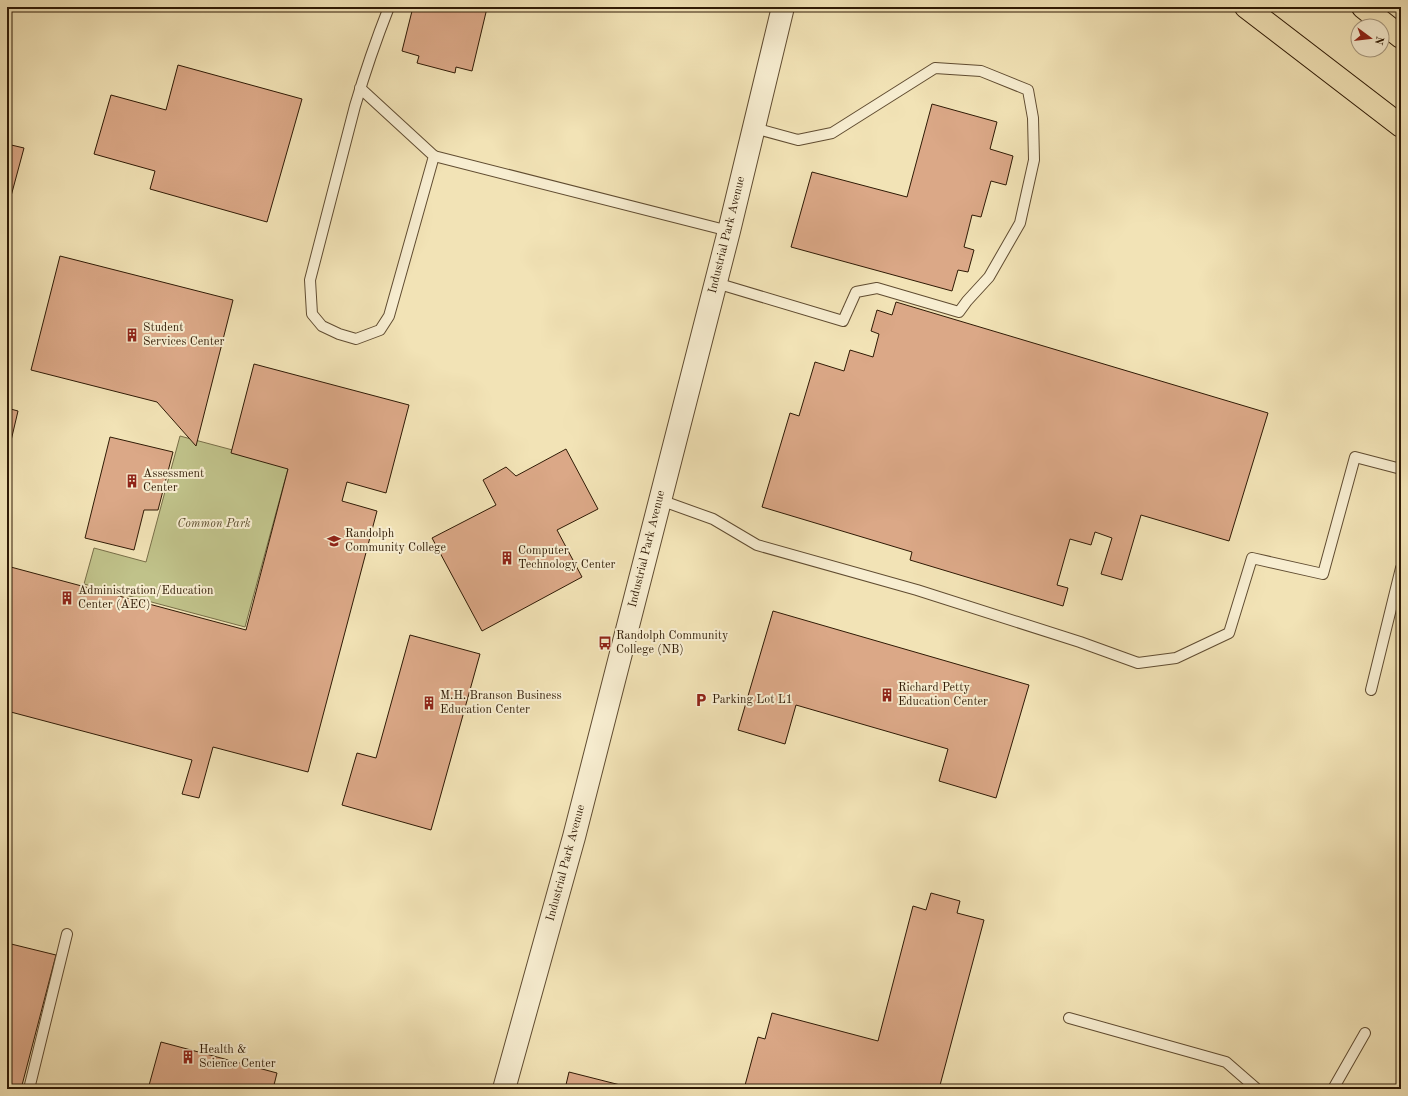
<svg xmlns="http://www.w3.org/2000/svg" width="1408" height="1096" font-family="'Old Standard TT',serif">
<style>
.green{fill:#c0c28a;stroke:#786e48}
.building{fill:#dba887;stroke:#2f1a05}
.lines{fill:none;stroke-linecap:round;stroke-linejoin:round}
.service-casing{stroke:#604c31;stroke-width:12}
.tertiary-casing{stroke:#604c31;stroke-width:24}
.motorway-casing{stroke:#2f1a05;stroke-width:24}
.service{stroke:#f7edd0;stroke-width:10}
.tertiary{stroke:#f7edd0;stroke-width:22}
.motorway{stroke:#f2e3b6;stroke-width:22}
.labels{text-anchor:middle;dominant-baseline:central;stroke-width:4;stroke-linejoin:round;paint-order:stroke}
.street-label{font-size:12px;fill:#2f1a05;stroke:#f7edd0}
.poi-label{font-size:12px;fill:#2f1a05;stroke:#f7edd0;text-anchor:start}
.park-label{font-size:12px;font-style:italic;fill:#5a4c2d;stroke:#f7edd0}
</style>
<rect width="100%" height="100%" fill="#f2e3b6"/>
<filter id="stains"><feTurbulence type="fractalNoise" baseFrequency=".005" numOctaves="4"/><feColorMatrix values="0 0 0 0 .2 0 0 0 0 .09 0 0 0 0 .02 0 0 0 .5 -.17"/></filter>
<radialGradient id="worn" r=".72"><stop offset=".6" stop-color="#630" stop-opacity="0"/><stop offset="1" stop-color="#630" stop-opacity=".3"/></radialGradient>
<polygon class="green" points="180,436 289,465 245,627 84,584 94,548 146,562"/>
<g class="building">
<polygon points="413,7 483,7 487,8 472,71 456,67 455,73 417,63 419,56 402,51"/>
<polygon points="178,65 302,99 267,222 150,189 155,171 94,154 111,95 166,110"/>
<polygon points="932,104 997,122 990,149 1013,156 1006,185 991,181 981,217 972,215 964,247 974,250 968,272 958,270 952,291 791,247 812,172 907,197"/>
<polygon points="7,144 24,148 7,211"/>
<polygon points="60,256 233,300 196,446 157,402 31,370"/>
<polygon points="896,302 1268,413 1229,541 1141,515 1122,580 1101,574 1112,538 1095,532 1091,545 1070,539 1057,585 1068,588 1063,606 910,560 912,552 762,507 790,413 799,416 815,362 844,371 850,350 873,357 879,334 871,331 877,310 892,315"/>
<polygon points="254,364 409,405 386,493 347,482 342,501 377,511 308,772 213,747 199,798 182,794 192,760 7,711 7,566 246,630 288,469 231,453"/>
<polygon points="7,408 18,411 10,445 7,444"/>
<polygon points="110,437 173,452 158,510 144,510 134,550 85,538"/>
<polygon points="566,449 598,509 557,530 582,577 482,631 432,538 496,505 483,480 506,467 516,476"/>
<polygon points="773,611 1029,685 996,798 939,781 948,749 796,705 785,744 738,730"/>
<polygon points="410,635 480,654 431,830 342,805 357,753 376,758"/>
<polygon points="931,893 960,901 957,913 984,920 939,1089 744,1089 758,1037 765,1039 772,1013 878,1041 913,906 926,910"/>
<polygon points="7,943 56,955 21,1089 7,1089"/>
<polygon points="161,1042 277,1073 273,1089 148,1089"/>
<polygon points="569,1072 636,1089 565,1089"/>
</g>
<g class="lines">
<g class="service-casing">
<g id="service">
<path d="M 360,88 L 434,156 L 389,316 L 380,330 L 356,339 L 339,334 L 322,326 L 312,314 L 310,280 L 355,106 C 365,72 376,40 389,7"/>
<polyline points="434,156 729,231"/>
<polyline points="716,283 843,321 856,292 877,288 959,312 967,301 989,277 1020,223 1034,160 1033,118 1028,90 981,71 935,68 832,133 798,140 754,128"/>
<polyline points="660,500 713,519 757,545 917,590 1080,642 1138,663 1176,658 1229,633 1252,558 1323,574 1355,457 1401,469"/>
<polyline points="1371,690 1401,568"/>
<polyline points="1069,1018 1226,1062 1257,1089"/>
<polyline points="29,1089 67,934"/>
<polyline points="1333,1089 1365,1033"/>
</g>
</g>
<g class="tertiary-casing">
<polyline id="tertiary" points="504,1089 574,837 729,231 783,7"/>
</g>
<g class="motorway-casing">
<g id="motorway">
<polyline points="1246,7 1401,126"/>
<polyline points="1363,7 1401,37"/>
</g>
</g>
<use href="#service" class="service"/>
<use href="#tertiary" class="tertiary"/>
<use href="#motorway" class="motorway"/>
</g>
<defs>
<g id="building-bare" transform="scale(1.08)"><path d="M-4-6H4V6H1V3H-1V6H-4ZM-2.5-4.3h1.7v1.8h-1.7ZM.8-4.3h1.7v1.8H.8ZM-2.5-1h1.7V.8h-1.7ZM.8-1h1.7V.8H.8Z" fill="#8f2418" stroke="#f7edd0" stroke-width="2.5" paint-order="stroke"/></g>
<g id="university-bare" transform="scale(1.08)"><path d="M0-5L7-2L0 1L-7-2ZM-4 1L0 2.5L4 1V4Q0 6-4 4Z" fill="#8f2418" stroke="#f7edd0" stroke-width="2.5" paint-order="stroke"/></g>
<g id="bus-bare" transform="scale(1.08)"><path d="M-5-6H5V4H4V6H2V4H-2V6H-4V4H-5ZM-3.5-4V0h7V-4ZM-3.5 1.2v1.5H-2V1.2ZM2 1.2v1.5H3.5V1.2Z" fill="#8f2418" stroke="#f7edd0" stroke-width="2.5" paint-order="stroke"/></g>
<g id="parking-bare" transform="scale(1.08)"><path d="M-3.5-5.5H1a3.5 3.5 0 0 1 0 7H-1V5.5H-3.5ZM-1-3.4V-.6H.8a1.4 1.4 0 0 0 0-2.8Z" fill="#8f2418" stroke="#f7edd0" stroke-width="2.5" paint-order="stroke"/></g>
</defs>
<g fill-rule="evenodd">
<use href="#building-bare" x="132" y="335"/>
<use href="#building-bare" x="132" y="481"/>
<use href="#university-bare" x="334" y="541"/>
<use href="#building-bare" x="507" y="558"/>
<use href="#building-bare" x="67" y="598"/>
<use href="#bus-bare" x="605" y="643"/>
<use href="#building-bare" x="887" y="695"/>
<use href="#parking-bare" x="701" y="700"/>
<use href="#building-bare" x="429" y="703"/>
<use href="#building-bare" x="188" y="1057"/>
</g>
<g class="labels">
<g class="street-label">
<text transform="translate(727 235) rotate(-76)">Industrial Park Avenue</text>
<text transform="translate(647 549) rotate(-76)">Industrial Park Avenue</text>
<text transform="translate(566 863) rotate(-75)">Industrial Park Avenue</text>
</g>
<g class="poi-label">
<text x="143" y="328">Student<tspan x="143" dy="14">Services Center</tspan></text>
<text x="143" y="474">Assessment<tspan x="143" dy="14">Center</tspan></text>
<text x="345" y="534">Randolph<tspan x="345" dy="14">Community College</tspan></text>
<text x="518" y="551">Computer<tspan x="518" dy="14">Technology Center</tspan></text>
<text x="78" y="591">Administration/Education<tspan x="78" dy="14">Center (AEC)</tspan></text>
<text x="616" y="636">Randolph Community<tspan x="616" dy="14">College (NB)</tspan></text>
<text x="898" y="688">Richard Petty<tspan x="898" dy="14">Education Center</tspan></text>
<text x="440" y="696">M.H. Branson Business<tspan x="440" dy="14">Education Center</tspan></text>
<text x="712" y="700">Parking Lot L1</text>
<text x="199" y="1050">Health &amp;<tspan x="199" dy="14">Science Center</tspan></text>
</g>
<g class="park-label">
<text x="214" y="524">Common Park</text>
</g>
</g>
<rect width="1408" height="1096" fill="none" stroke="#f2e3b6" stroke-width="24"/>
<rect x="8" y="8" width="1392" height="1080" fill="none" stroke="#2f1a05" stroke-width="2"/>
<rect x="12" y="12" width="1384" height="1072" fill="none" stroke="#2f1a05"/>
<g transform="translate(1370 38) rotate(105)"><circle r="19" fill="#f7edd0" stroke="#a7997f"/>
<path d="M0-3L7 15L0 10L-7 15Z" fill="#8f2418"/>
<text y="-6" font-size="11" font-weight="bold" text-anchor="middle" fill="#2f1a05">N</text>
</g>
<rect width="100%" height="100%" filter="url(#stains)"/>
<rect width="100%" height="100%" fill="url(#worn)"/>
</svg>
